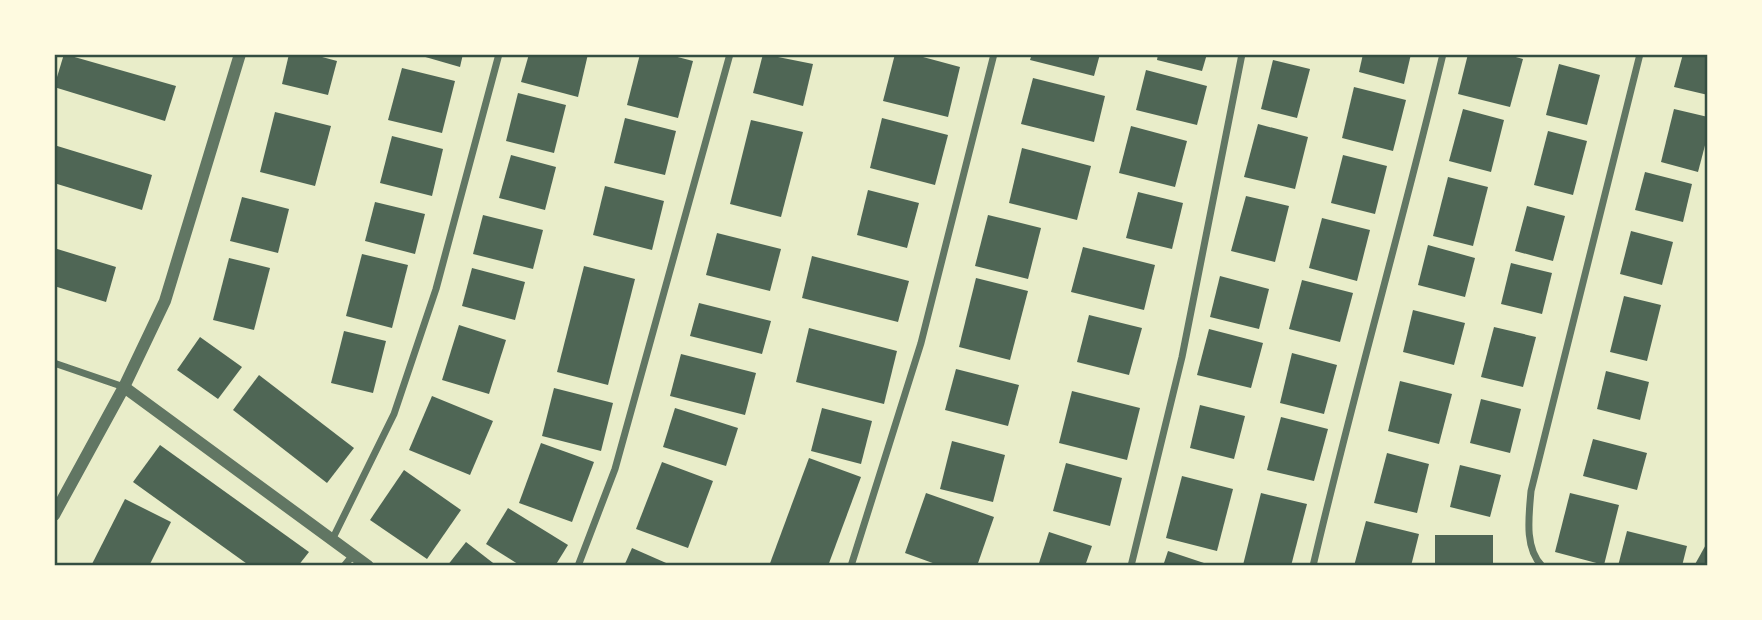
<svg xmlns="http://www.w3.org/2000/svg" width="1762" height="620" font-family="Literata,serif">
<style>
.building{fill:#4f6655}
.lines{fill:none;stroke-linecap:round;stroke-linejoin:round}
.minor{stroke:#617663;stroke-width:7}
.tertiary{stroke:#617663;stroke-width:12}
.neatline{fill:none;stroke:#344e41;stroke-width:2.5}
</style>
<rect width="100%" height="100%" fill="#e9edc9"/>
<g class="building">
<polygon points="64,54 176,86 165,121 54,87"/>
<polygon points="289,54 311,54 337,61 328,95 282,84"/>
<polygon points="415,54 463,54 460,67"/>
<polygon points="529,54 588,54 578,97 521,82"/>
<polygon points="640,54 666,54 693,61 678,118 627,105"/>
<polygon points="763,54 813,64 803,106 753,93"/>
<polygon points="895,54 912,54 960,67 948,117 883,101"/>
<polygon points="1032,54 1100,54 1094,76 1030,60"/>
<polygon points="1158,54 1207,54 1202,71 1157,60"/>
<polygon points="1363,54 1411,54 1404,84 1359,72"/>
<polygon points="1468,54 1505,54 1523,59 1510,107 1458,94"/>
<polygon points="1683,54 1708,54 1708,95 1674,87"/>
<polygon points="1273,60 1310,69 1297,118 1261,109"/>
<polygon points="1559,64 1600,75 1587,125 1546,115"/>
<polygon points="402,68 455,81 442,133 388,120"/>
<polygon points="1146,70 1207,86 1197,125 1136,110"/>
<polygon points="1033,78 1105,96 1094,142 1021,124"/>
<polygon points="1354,87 1406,100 1393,151 1342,138"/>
<polygon points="518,93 566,105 554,153 506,141"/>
<polygon points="1463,109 1504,120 1491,172 1449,161"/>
<polygon points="1674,109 1708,117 1708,134 1698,172 1661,162"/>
<polygon points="275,112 331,126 315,186 260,172"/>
<polygon points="625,118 676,131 665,175 614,163"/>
<polygon points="882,118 948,135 935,185 870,168"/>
<polygon points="751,120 803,132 781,217 730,204"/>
<polygon points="1258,124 1308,137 1295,189 1244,177"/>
<polygon points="1131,126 1187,141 1175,187 1119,173"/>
<polygon points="1548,131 1587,141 1573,195 1534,185"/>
<polygon points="392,136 443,149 432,196 380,183"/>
<polygon points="54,145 152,175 142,210 54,183"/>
<polygon points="1022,148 1091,166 1077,220 1009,203"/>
<polygon points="511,155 556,167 545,210 499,198"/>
<polygon points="1343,155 1387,166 1375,214 1331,203"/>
<polygon points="1645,172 1692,184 1683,222 1635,210"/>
<polygon points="1448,177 1488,187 1473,246 1433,236"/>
<polygon points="605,186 664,201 652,250 593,235"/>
<polygon points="868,190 919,203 907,248 857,235"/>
<polygon points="1138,192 1183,203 1172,249 1126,238"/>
<polygon points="1246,196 1289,206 1275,262 1231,251"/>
<polygon points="242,197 289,209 278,253 230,241"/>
<polygon points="375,202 425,214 415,254 365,241"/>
<polygon points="1527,206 1565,216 1553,261 1515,251"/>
<polygon points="483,215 543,230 533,269 473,254"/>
<polygon points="988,215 1041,228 1028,279 975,266"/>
<polygon points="1322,218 1370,230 1357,281 1309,268"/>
<polygon points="1631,231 1673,242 1662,285 1620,274"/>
<polygon points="717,233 781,249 770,291 706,275"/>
<polygon points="1428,245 1475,258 1465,297 1418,285"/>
<polygon points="1083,247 1155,265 1144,310 1071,292"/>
<polygon points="54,248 116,267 106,302 54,286"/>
<polygon points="362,254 408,265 392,328 346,316"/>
<polygon points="812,256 909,281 898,322 802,298"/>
<polygon points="229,258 270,268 254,330 213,320"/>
<polygon points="1511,263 1552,273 1542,314 1501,304"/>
<polygon points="584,266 635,279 608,385 557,372"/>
<polygon points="472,268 525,282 515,320 462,306"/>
<polygon points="1220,276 1269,289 1259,329 1210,317"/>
<polygon points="976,278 1028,291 1010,360 959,347"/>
<polygon points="1302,280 1353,293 1340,342 1289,329"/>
<polygon points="1624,296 1661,305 1647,361 1610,352"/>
<polygon points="699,303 771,321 762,354 690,336"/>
<polygon points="1413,310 1465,323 1454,365 1403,352"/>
<polygon points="1089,315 1142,328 1129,375 1077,362"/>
<polygon points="459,325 506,340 489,394 442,380"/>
<polygon points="1494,327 1536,337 1523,387 1481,377"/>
<polygon points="809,328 897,351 884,404 796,382"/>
<polygon points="1209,329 1263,343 1251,388 1197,375"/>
<polygon points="344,331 386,341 373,393 331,383"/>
<polygon points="200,337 242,367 218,399 177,370"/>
<polygon points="1292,353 1337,365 1324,414 1280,403"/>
<polygon points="681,354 756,373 745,415 670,396"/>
<polygon points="956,369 1019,385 1008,426 945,410"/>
<polygon points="1606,371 1649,382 1640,420 1597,409"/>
<polygon points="259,375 354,448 327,483 233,410"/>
<polygon points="1400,381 1452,394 1439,444 1388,431"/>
<polygon points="554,388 613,403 601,451 542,436"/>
<polygon points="1072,391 1140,408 1127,460 1059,443"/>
<polygon points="432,396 493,421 470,475 409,450"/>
<polygon points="1481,399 1521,409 1510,453 1470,443"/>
<polygon points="1200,405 1245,416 1234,459 1190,448"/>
<polygon points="675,408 738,428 726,466 663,447"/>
<polygon points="822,408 872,421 861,464 811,451"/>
<polygon points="1281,417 1328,429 1314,481 1267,470"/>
<polygon points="1593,439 1647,453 1637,490 1583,476"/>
<polygon points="952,441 1005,455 993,502 940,489"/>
<polygon points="541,443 594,462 572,522 519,503"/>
<polygon points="160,445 309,552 298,566 250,566 133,482"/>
<polygon points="1387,453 1429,464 1417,513 1374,503"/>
<polygon points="809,458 861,477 828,566 769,566"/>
<polygon points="662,462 713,481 688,548 636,529"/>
<polygon points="1066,463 1122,478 1110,526 1053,511"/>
<polygon points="1460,465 1501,475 1490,517 1450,507"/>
<polygon points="404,470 461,510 427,559 370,520"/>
<polygon points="1182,476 1233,489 1217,551 1166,538"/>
<polygon points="926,493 994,517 977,566 941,566 905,553"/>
<polygon points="1261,493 1307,504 1291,566 1243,565"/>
<polygon points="1570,493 1619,505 1604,565 1555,552"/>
<polygon points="125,499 171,522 149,566 91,566"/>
<polygon points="508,508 568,545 555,566 521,566 486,544"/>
<polygon points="1366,521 1419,534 1411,566 1354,566"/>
<polygon points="1627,531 1687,546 1682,566 1618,566"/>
<polygon points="1049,532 1092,546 1085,566 1038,566"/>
<rect x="1435" y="535" width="58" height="31"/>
<polygon points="1708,541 1708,566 1694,566"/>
<polygon points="466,542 497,566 447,566"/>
<polygon points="632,548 673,566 624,566"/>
<polygon points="1168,551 1210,565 1210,566 1163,566"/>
</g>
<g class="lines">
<g class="minor">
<polyline points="54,363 124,387"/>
<polyline points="332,540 394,414 436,289 499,54"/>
<polyline points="344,566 353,555"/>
<polyline points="578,566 615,469 730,54"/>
<polyline points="851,566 921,343 994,54"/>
<polyline points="1131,566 1182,357 1242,54"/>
<path d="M 1313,566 C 1353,394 1402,225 1443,54"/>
<path d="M 1542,566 C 1524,548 1529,515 1531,491 L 1640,54"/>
</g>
<g class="tertiary">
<polyline points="124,387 368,566"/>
<polyline points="54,515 124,387 165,301 240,54"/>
</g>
</g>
<rect width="1762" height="620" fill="none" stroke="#fefae0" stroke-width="112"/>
<rect x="56" y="56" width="1650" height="508" class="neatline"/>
</svg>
